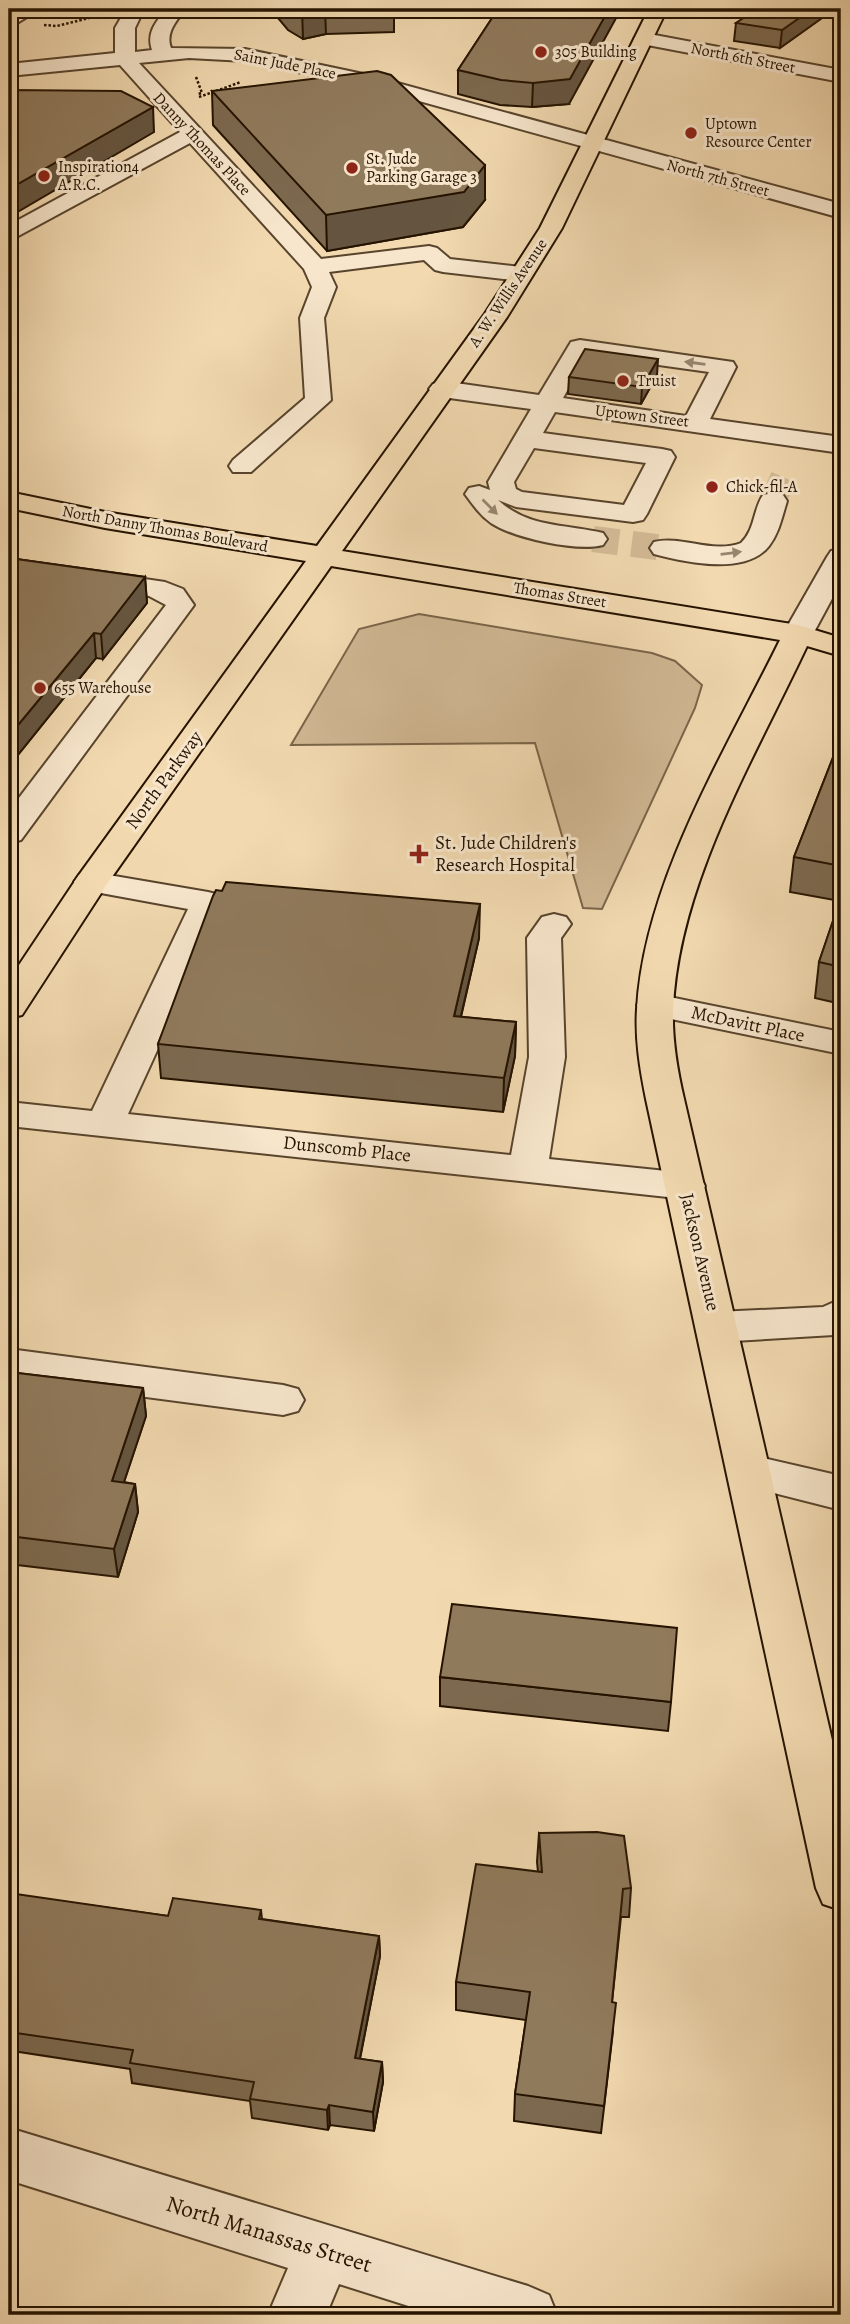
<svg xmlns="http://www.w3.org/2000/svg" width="850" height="2324" font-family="Alegreya,serif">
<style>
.green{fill:#cfb792;stroke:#7a6549;stroke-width:2}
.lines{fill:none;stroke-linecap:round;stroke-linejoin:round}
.minor-tunnel{stroke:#d3bb96;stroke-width:26;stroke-dasharray:26 13;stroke-linecap:butt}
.minor-casing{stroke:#58442c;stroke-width:4}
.major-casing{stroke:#251300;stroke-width:4}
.path{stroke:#251300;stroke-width:2.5;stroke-dasharray:2.5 2;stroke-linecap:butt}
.minor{fill:#f7e6cc;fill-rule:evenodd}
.major{fill:#f2d9b0;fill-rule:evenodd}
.wall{fill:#7c694f;stroke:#251300;stroke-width:2}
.shaded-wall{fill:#655540;stroke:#251300;stroke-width:2}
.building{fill:#907a5c;stroke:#251300;stroke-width:2}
.oneway{fill:#988770}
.poi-dot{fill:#8f2418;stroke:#f7e6cc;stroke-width:2.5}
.labels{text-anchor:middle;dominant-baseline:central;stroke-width:6;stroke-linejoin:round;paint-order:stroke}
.far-poi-label{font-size:16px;fill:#251300;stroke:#f7e6cc;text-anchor:start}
.far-street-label{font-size:16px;fill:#251300;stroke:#f7e6cc}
.street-label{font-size:19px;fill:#251300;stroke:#f7e6cc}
.poi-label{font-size:19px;fill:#251300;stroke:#f7e6cc;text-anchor:start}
.near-street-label{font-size:23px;fill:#251300;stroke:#f7e6cc}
</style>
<rect width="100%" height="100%" fill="#f2d9b0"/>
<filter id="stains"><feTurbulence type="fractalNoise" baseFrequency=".00286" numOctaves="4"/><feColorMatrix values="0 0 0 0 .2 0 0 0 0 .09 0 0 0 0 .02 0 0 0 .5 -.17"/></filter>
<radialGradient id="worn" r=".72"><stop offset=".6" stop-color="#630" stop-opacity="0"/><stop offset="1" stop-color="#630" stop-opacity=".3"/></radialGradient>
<polygon class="green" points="419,614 652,653 675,661 702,685 695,708 602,909 583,908 535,743 291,745 359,629"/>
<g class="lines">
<g class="minor-tunnel">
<polyline points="773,501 787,469"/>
<polyline points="593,539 664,548"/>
</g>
<g class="minor-casing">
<g id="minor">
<polygon points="9,9 26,9 30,15 9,28"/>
<path d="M 126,9 L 144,9 L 135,28 L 135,52 L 152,50 C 146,33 156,22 166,9 L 185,9 C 177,21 165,32 171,48 L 245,49 L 368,75 L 841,204 L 841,218 L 365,86 L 245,61 L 189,58 L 139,63 L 321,259 L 429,246 L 437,248 L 450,259 L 521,267 L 529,269 L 533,274 L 529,279 L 521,281 L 443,272 L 435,270 L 424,260 L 329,272 L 336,287 L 324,318 L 331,400 L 251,472 L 233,472 L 229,466 L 233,460 L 305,398 L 300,318 L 312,287 L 304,269 L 190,143 L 9,241 L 9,225 L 180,132 L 120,65 L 9,76 L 9,64 L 115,53 L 115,28 Z"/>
<polygon points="810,9 841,9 841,19 812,13"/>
<polygon points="644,33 841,70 841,82 637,43 634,39"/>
<path d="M 580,340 L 733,362 L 736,367 L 710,419 L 841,437 L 841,453 L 555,412 L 543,433 L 662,449 L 671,451 L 675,457 L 647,514 L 643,520 L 633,522 L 516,507 L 498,500 C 528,528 565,524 603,533 L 607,539 L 603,545 C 576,552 514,538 491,523 C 480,515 473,505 465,494 L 469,488 L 479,486 L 490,490 L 488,482 L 531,409 L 442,397 L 433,394 L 429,389 L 433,384 L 442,381 L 539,395 L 571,342 ZM 587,355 L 709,372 L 686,416 L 563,398 ZM 534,448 L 646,463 L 624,505 L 522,492 L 516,489 L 514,482 Z"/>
<path d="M 773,493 L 783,495 L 787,501 C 782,517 779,533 769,546 C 745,576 685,562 654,554 L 650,548 L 654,542 C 682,535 712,554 741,543 C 755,530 753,510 763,495 Z"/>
<polygon points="841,549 841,582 813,634 808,640 798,643 788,640 783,634 827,557 831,551"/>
<polygon points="9,559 165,582 183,589 194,605 21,840 9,843 9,811 166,605 149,596 9,575"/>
<polygon points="91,872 208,892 220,895 225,902 128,1114 511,1155 529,1057 527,938 542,917 554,914 566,917 571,924 561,938 565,1057 549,1159 686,1173 700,1177 705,1186 700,1195 686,1199 9,1126 9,1102 92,1111 188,909 79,889 74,882 79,875"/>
<polygon points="655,994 841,1032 841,1054 642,1013 637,1005 642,997"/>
<polygon points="841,1299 841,1333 834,1335 717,1342 702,1337 696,1327 702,1317 717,1312 823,1307"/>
<polygon points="9,1349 283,1385 298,1389 304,1400 298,1411 283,1415 9,1379"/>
<polygon points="750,1455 841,1476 841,1510 735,1483 728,1471 735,1459"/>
<polygon points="9,2128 528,2286 549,2295 557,2315 437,2315 339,2284 326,2315 268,2315 288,2268 9,2180"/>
</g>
</g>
<g class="major-casing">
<path id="major" d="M 649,9 L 667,9 L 562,228 L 507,317 L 342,551 L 798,625 L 841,638 L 841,656 L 807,646 C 755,757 678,884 673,1009 C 672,1039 677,1069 684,1099 L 841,1779 L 841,1910 L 823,1904 L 816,1888 L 646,1099 C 640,1069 635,1039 637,1009 C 644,882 725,752 780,640 L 331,566 L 107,884 L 22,1015 L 9,1018 L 9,980 L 79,875 L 306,561 L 105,528 L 9,508 L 9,492 L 105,512 L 317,546 L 484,315 L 540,228 Z"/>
</g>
<g class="path">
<polyline points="44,25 57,26 97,16"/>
<polyline points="196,77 202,93 197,94"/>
<polyline points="199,97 241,82"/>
</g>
<use href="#minor" class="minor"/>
<use href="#major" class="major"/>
</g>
<g class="wall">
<polygon points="276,9 394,9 394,32 326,34 303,39 288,30 278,18"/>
<polygon points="498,9 569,104 532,107 500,105 458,94 458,70"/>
<polygon points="822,18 780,48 734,41 736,23"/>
<polygon points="841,90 841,108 837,107 839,92"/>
<polygon points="212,91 485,200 463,227 327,251 213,125"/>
<polygon points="657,375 641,404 568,394 569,377"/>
<polygon points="9,558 145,577 147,603 103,659 96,658 9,766"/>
<polygon points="841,737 841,1004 815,998 819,962 840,901 790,892 794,857"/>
<polygon points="222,891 479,938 461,1017 516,1022 515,1056 503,1112 161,1078 158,1044"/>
<polygon points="9,1372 143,1388 146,1416 124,1482 135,1484 138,1512 118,1577 9,1564"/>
<polygon points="440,1677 671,1702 668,1731 440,1706"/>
<polygon points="539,1833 631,1888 629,1917 621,1917 612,2002 613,2031 601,2133 514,2121 515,2094 526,2020 456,2010 456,1982 538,1872 537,1862"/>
<polygon points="9,1872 17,1893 16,1895 168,1916 261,1910 262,1919 379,1936 380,1956 360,2059 382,2062 383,2082 374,2131 330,2125 328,2130 252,2118 250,2101 132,2083 130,2069 13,2051 9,2035"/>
</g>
<g class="shaded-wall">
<polygon points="302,9 325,9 326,34 303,39"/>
<polygon points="609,9 621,9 569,104 532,107 533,83"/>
<polygon points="812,9 823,9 822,18 780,48 782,30"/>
<polygon points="153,107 154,132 9,217 9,189"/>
<polygon points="485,165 485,200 463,227 327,251 326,215"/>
<polygon points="658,359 657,375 641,404 642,387"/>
<polygon points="145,577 147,603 103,659 101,634"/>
<polygon points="94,633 96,658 9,766 9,736"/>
<polygon points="480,904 479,938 453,1050 454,1016"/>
<polygon points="516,1022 515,1056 503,1112 504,1078"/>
<polygon points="143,1388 146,1416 115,1509 112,1481"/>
<polygon points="135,1484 138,1512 118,1577 114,1549"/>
<polygon points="13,1873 17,1893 10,1913 9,1906 9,1886"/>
<polygon points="379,1936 380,1956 356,2078 355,2058"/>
<polygon points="382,2062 383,2082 374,2131 373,2112"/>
<polygon points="329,2105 330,2125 328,2130 327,2110"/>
</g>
<g class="building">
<polygon points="498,9 609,9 570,79 533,83 501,80 458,70"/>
<polygon points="757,9 812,9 782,30 736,23"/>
<polygon points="377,71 391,75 485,165 464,192 326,215 212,91"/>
<polygon points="9,90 121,91 153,107 9,189"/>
<polygon points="585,349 658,359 642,387 569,377"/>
<polygon points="9,558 145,577 101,634 94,633 9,736"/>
<polygon points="841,737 841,866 794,857"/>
<polygon points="226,882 480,904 454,1016 516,1022 504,1078 158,1044 213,896 216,890 222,891"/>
<polygon points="841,897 841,967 819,962"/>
<polygon points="9,1372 143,1388 112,1481 135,1484 114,1549 9,1536"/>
<polygon points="452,1604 677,1628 671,1702 440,1677"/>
<polygon points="597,1832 624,1836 631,1888 623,1889 612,2002 616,2003 604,2106 515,2094 530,1992 456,1982 476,1864 542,1872 539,1833"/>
<polygon points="9,1872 13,1873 9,1886"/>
<polygon points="9,1893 168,1916 173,1898 261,1910 259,1919 379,1936 355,2058 382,2062 373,2112 329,2105 327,2110 250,2099 254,2082 130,2063 133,2050 9,2032 14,2016 9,2015"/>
</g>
<defs><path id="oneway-solid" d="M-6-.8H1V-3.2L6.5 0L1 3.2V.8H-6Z" transform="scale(1.75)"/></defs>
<g class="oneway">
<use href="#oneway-solid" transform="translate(695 363) rotate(-172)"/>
<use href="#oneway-solid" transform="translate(490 507) rotate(45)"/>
<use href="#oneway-solid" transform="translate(731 553) rotate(-7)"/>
</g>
<g class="poi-dot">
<circle cx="541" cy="52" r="7"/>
<circle cx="691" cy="133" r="7"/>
<circle cx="352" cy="168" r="7"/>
<circle cx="44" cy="176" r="7"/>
<circle cx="623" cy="381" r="7"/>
<circle cx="712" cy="487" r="7"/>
<circle cx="40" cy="688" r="7"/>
<path d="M415.5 843.5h7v7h7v7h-7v7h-7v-7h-7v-7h7z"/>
</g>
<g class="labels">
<g class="far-poi-label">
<text x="555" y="52">305 Building</text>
<text x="705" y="124">Uptown<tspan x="705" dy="18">Resource Center</tspan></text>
<text x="366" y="159">St. Jude<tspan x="366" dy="18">Parking Garage 3</tspan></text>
<text x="58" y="167">Inspiration4<tspan x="58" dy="18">A.R.C.</tspan></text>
<text x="637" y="381">Truist</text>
<text x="726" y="487">Chick-fil-A</text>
<text x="54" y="688">655 Warehouse</text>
</g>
<g class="far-street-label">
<text transform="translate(743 58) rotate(11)">North 6th Street</text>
<text transform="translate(285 64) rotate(11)">Saint Jude Place</text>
<text transform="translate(202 144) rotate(47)">Danny Thomas Place</text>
<text transform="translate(718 178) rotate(15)">North 7th Street</text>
<text transform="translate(508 293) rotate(-56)">A. W. Willis Avenue</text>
<text transform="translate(642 416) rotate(7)">Uptown Street</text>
<text transform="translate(165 529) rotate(10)">North Danny Thomas Boulevard</text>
<text transform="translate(560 595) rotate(9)">Thomas Street</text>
</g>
<g class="street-label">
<text transform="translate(164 780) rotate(-54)">North Parkway</text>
<text transform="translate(748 1024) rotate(12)">McDavitt Place</text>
<text transform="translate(347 1149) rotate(6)">Dunscomb Place</text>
<text transform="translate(700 1252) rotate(77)">Jackson Avenue</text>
</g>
<g class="poi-label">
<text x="435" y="843">St. Jude Children's<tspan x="435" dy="22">Research Hospital</tspan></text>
</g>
<g class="near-street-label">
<text transform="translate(269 2234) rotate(17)">North Manassas Street</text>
</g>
</g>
<rect width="850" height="2324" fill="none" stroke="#f2d9b0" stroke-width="35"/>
<rect x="10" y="10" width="829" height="2303" fill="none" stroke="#251300" stroke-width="3.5"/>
<rect x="18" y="18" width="815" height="2289" fill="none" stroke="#251300" stroke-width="2"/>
<rect width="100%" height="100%" filter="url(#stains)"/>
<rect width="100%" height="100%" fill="url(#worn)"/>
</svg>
